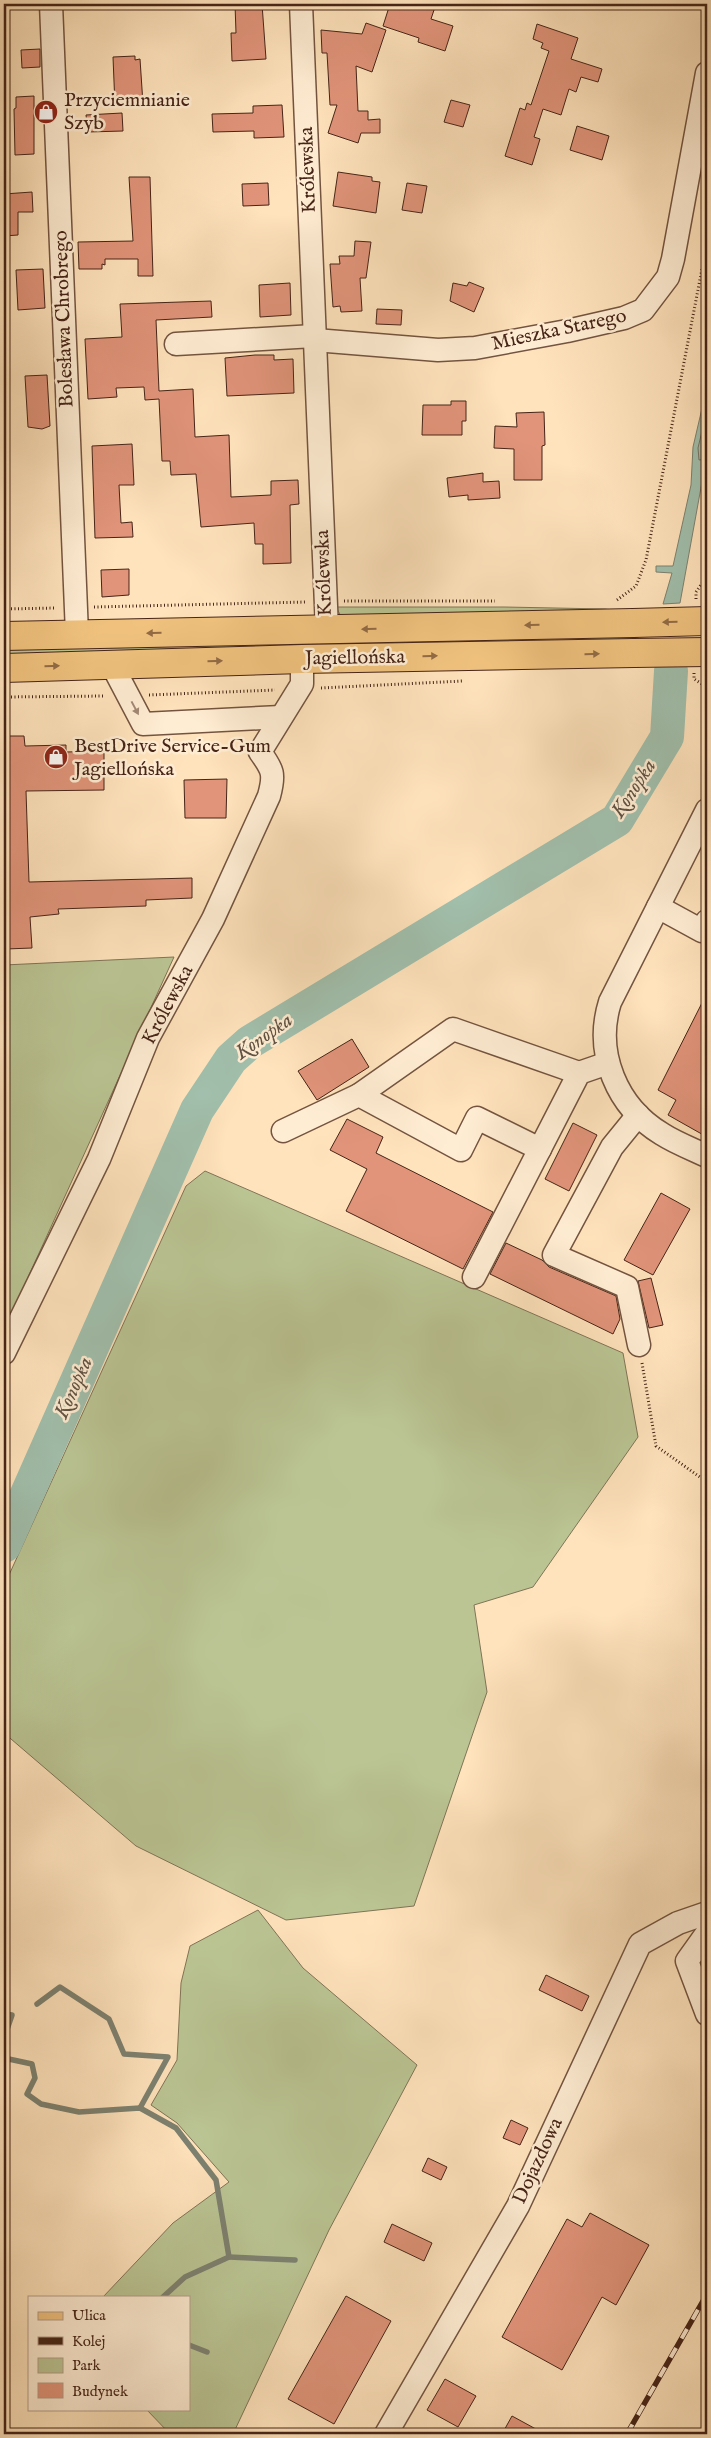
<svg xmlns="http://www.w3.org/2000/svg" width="711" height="2438" font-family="'IM FELL English',serif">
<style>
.green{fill:#bbc594;stroke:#807456}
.water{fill:#a1bfac;stroke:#7d8170}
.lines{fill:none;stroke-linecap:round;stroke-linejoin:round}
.shore{stroke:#747262;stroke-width:1}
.stream{stroke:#7d8170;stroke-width:5.5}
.river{stroke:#a1bfac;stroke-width:34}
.building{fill:#e1947a;stroke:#462417}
.minor-casing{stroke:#745440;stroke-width:25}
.major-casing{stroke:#462417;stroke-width:30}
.path{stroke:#462417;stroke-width:3;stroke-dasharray:1 2.5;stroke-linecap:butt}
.minor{stroke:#ffedd3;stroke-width:22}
.major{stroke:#f0c27e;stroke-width:28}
.rail-casing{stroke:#462417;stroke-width:5.5}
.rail{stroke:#ffedd3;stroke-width:4;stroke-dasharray:11;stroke-linecap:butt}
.major-bridge-casing{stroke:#462417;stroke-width:30;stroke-linecap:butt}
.major-bridge{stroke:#f0c27e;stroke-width:28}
.oneway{fill:#926b45}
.oneway2{fill:#a28875}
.labels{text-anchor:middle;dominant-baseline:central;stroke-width:5;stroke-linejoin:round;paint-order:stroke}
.poi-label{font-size:20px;fill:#462417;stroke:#ffedd3;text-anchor:start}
.street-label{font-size:20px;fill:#462417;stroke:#ffedd3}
.water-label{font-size:21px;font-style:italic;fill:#615244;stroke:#ffedd3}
</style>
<rect width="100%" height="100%" fill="#ffe3bc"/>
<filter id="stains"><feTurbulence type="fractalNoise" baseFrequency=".004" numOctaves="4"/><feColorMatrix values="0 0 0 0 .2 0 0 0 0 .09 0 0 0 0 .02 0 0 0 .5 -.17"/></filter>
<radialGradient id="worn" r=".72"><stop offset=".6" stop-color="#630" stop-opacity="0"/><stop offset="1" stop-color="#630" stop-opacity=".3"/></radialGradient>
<g class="green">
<polygon points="336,607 504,607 605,609 628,612 342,618"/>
<polygon points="631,632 631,644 4,658 4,646"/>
<polygon points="174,957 4,1330 4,965"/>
<polygon points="205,1171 623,1353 638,1437 533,1587 474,1605 487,1692 414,1906 286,1920 136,1846 4,1733 4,1586 186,1186"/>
<polygon points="258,1910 303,1968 417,2065 329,2230 233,2434 170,2434 146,2409 189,2409 189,2297 103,2297 173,2223 229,2182 177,2123 151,2105 177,2060 181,1983 190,1946"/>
</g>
<polygon class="water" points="707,387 707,461 706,460 680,603 663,604 672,573 656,572 656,566 673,566 691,485 693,447"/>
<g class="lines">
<polyline class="shore" points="707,410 698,448 699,460 707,459"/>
<g class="stream">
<polyline points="37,2004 60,1987 109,2019 124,2054 168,2057 140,2108"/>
<polyline points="4,2014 12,2015 4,2038"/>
<polyline points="4,2058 32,2064 35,2078 27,2094 41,2104 79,2112 140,2108 176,2128 216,2180 229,2257 185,2277 163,2297"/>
<polyline points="229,2257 295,2260"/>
<polyline points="189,2345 207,2352"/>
</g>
<polyline class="river" points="4,1546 197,1110 231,1059 250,1042 617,820 667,737 671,671"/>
</g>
<g class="building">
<polygon points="235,4 262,4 266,59 232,61 231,33 236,33"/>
<polygon points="390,4 436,4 431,19 453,26 445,51 418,42 419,38 383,26"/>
<polygon points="366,23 386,30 372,72 356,66 358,111 368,111 368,120 380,119 380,133 361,133 358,143 328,133 337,105 330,105 327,53 322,53 321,30 362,34"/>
<polygon points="537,24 578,38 571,59 602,69 598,82 581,77 576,92 569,89 561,115 543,109 534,137 540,139 532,165 505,156 520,108 525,110 527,103 531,105 549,51 541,48 543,43 533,39"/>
<polygon points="40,49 40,67 22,68 21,50"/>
<polygon points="135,56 135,60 140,59 143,104 115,106 113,57"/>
<polygon points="34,96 34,154 15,155 14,109 16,108 16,97"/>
<polygon points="451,100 470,105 463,127 444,122"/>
<polygon points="282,105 284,137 254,138 254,131 213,132 212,114 253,113 253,106"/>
<polygon points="122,113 123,131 88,132 86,115"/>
<polygon points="577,126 609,136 602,160 570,150"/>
<polygon points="338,172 372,177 372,181 380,182 376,213 333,206"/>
<polygon points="129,177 150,177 153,276 138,276 138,259 105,259 105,265 102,264 102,269 79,269 78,242 133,241"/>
<polygon points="268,183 269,205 243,206 242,184"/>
<polygon points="407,183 427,186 422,213 402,210"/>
<polygon points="32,192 33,212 18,212 18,235 4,236 4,194"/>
<polygon points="355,241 371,242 366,278 360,278 362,311 341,312 340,306 333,307 330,264 340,264 339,256 354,256"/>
<polygon points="43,269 45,308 18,310 16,270"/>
<polygon points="469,282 484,288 474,312 450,301 453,283 467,286"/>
<polygon points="290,283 291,315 260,317 259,285"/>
<polygon points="211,301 212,317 156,320 159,391 193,389 195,437 229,435 231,497 271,495 271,481 298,480 299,504 290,505 291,563 263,564 263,544 255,544 254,523 201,527 196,474 171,475 170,461 162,461 159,399 145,400 144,387 116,388 117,397 88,399 85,339 122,337 120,304"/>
<polygon points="377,309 402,310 401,325 376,324"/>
<polygon points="255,355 274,355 274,360 293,359 294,393 227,396 225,358"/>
<polygon points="47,375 50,426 42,429 28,427 25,376"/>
<polygon points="451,401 466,401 466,421 462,421 462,435 422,435 423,405 451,405"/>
<polygon points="544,412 545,445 542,446 542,480 514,480 514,449 494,448 495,426 517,427 516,413"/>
<polygon points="132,444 134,485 119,485 121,523 132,522 133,537 95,538 92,446"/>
<polygon points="483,473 483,482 499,481 500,498 468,500 468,495 449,497 447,478"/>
<polygon points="129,569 129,595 102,597 101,570"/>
<polygon points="4,736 24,736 25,746 66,745 66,752 104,751 104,790 26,791 29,882 192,878 192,898 146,900 146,906 58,909 59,914 30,917 32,948 6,949"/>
<polygon points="227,779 226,818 185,818 184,780"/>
<polygon points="707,993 707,1137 668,1115 676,1100 658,1090"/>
<polygon points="352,1039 369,1067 317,1100 298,1071"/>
<polygon points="347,1119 383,1137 376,1153 493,1212 463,1269 346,1211 367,1169 330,1150"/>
<polygon points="573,1123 597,1135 569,1191 545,1179"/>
<polygon points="661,1193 690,1209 653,1275 624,1260"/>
<polygon points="506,1243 542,1260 549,1267 616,1296 620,1319 613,1334 490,1274"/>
<polygon points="651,1278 663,1325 649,1328 638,1281"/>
<polygon points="546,1975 589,1996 582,2011 539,1990"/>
<polygon points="511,2120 528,2128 520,2145 503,2138"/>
<polygon points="428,2158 447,2167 441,2180 422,2171"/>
<polygon points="590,2213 649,2245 616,2305 602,2297 562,2370 502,2337 567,2219 582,2227"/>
<polygon points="392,2224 432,2243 424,2261 384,2242"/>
<polygon points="346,2296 391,2321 334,2424 288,2399"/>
<polygon points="445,2379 476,2396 458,2427 427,2410"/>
<polygon points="512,2416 545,2434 502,2434"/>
</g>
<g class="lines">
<g class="minor-casing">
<g id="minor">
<polyline points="51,4 77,634"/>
<polyline points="301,4 327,630"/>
<polyline points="315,340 438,350 475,348 567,331 624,318 643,310 668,277 673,259 707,73"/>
<polyline points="176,344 314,336"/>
<polyline points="112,665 143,724 281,717"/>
<path d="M 707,810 L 610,1002 C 594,1053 617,1107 662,1134 C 676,1143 692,1149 707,1156"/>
<polyline points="658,907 702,931 707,921"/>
<polyline points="359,1095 453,1029 579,1073"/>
<polyline points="638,1115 612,1147 554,1255 627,1287 639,1345"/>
<polyline points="283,1131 359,1095 461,1150 477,1118 540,1149"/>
<polyline points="474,1277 579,1073 608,1063"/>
<path d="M 4,1353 L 99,1159 L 148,1038 L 213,919 L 269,796 C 275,774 273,770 260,752 L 302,684 L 302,659"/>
<polyline points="707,1933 687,1961 707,2014"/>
<polyline points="386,2434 518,2206 640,1944 678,1923 707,1913"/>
</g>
</g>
<g class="major-casing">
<g id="major">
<polyline points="4,636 633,623"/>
<polyline points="4,668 302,659 634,653"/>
</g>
</g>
<g class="path">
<polyline points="696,599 696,592 707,576"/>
<polyline points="617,600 636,586 646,560 707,243"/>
<polyline points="344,601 495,601"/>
<polyline points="94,607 306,602"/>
<polyline points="4,609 56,608"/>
<polyline points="694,673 694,679 707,687"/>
<polyline points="321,688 463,681"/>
<polyline points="149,695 275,690"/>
<polyline points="4,697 105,696"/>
<polyline points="642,1363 656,1446 707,1482"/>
</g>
<use href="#minor" class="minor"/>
<use href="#major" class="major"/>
<g class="rail-casing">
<polyline id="rail" points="627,2434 707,2294"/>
</g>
<use href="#rail" class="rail"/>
<g class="major-bridge-casing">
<g id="major-bridge">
<polyline points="633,623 707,621"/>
<polyline points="634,653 707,652"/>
</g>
</g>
<use href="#major-bridge" class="major-bridge"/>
</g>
<defs><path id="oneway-solid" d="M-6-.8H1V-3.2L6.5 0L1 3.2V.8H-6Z" transform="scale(1.25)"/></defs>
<g class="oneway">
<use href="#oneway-solid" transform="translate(670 622) rotate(178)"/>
<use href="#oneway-solid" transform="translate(532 625) rotate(179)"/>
<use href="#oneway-solid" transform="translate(369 629) rotate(179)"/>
<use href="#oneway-solid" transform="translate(154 633) rotate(179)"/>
<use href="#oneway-solid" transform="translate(592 654) rotate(-1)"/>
<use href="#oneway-solid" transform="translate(430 656) rotate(-1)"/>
<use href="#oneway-solid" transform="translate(215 661) rotate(-2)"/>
<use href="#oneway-solid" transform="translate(52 666) rotate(-1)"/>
</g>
<use class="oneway2" href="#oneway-solid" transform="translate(135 708) rotate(62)"/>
<defs>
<g id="shop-disc" transform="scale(1.25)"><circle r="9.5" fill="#8f2418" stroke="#ffedd3"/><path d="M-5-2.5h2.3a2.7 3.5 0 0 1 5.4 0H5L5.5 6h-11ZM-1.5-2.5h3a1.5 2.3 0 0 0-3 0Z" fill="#fff"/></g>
</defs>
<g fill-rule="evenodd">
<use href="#shop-disc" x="46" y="112"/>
<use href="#shop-disc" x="56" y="757"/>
</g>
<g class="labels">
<g class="poi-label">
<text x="64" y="100">Przyciemnianie<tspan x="64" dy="23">Szyb</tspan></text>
<text x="74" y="746">BestDrive Service-Gum<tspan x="74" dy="23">Jagiellońska</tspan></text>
</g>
<g class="street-label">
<text transform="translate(308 170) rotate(-92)">Królewska</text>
<text transform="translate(64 319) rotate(-92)">Bolesława Chrobrego</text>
<text transform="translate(559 330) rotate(-12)">Mieszka Starego</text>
<text transform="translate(324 573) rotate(-92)">Królewska</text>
<text transform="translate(355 658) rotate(-1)">Jagiellońska</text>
<text transform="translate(168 1005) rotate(-62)">Królewska</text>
<text transform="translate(538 2161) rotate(-65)">Dojazdowa</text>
</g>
<g class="water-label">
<text transform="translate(634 789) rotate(-57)">Konopka</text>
<text transform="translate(264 1037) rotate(-35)">Konopka</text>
<text transform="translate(74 1388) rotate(-66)">Konopka</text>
</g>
</g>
<rect width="711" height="2438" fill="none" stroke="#ffe3bc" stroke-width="20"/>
<rect x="5" y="5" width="701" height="2428" fill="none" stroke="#462417" stroke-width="2.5"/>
<rect x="10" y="10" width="691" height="2418" fill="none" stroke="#462417"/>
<rect x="28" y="2296" width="162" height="115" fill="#ffedd3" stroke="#b59d88"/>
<rect x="38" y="2312" width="25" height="8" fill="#f0c27e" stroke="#b59d88"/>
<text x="72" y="2320" font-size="15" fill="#462417">Ulica</text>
<rect x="38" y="2337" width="25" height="8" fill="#462417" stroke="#b59d88"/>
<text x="72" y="2346" font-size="15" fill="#462417">Kolej</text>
<rect x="38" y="2358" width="25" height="15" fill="#bbc594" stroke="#b59d88"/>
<text x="72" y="2370" font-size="15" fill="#462417">Park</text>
<rect x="38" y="2383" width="25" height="15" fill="#e1947a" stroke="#b59d88"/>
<text x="72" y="2396" font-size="15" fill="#462417">Budynek</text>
<rect width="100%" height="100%" filter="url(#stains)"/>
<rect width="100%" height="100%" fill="url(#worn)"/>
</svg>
